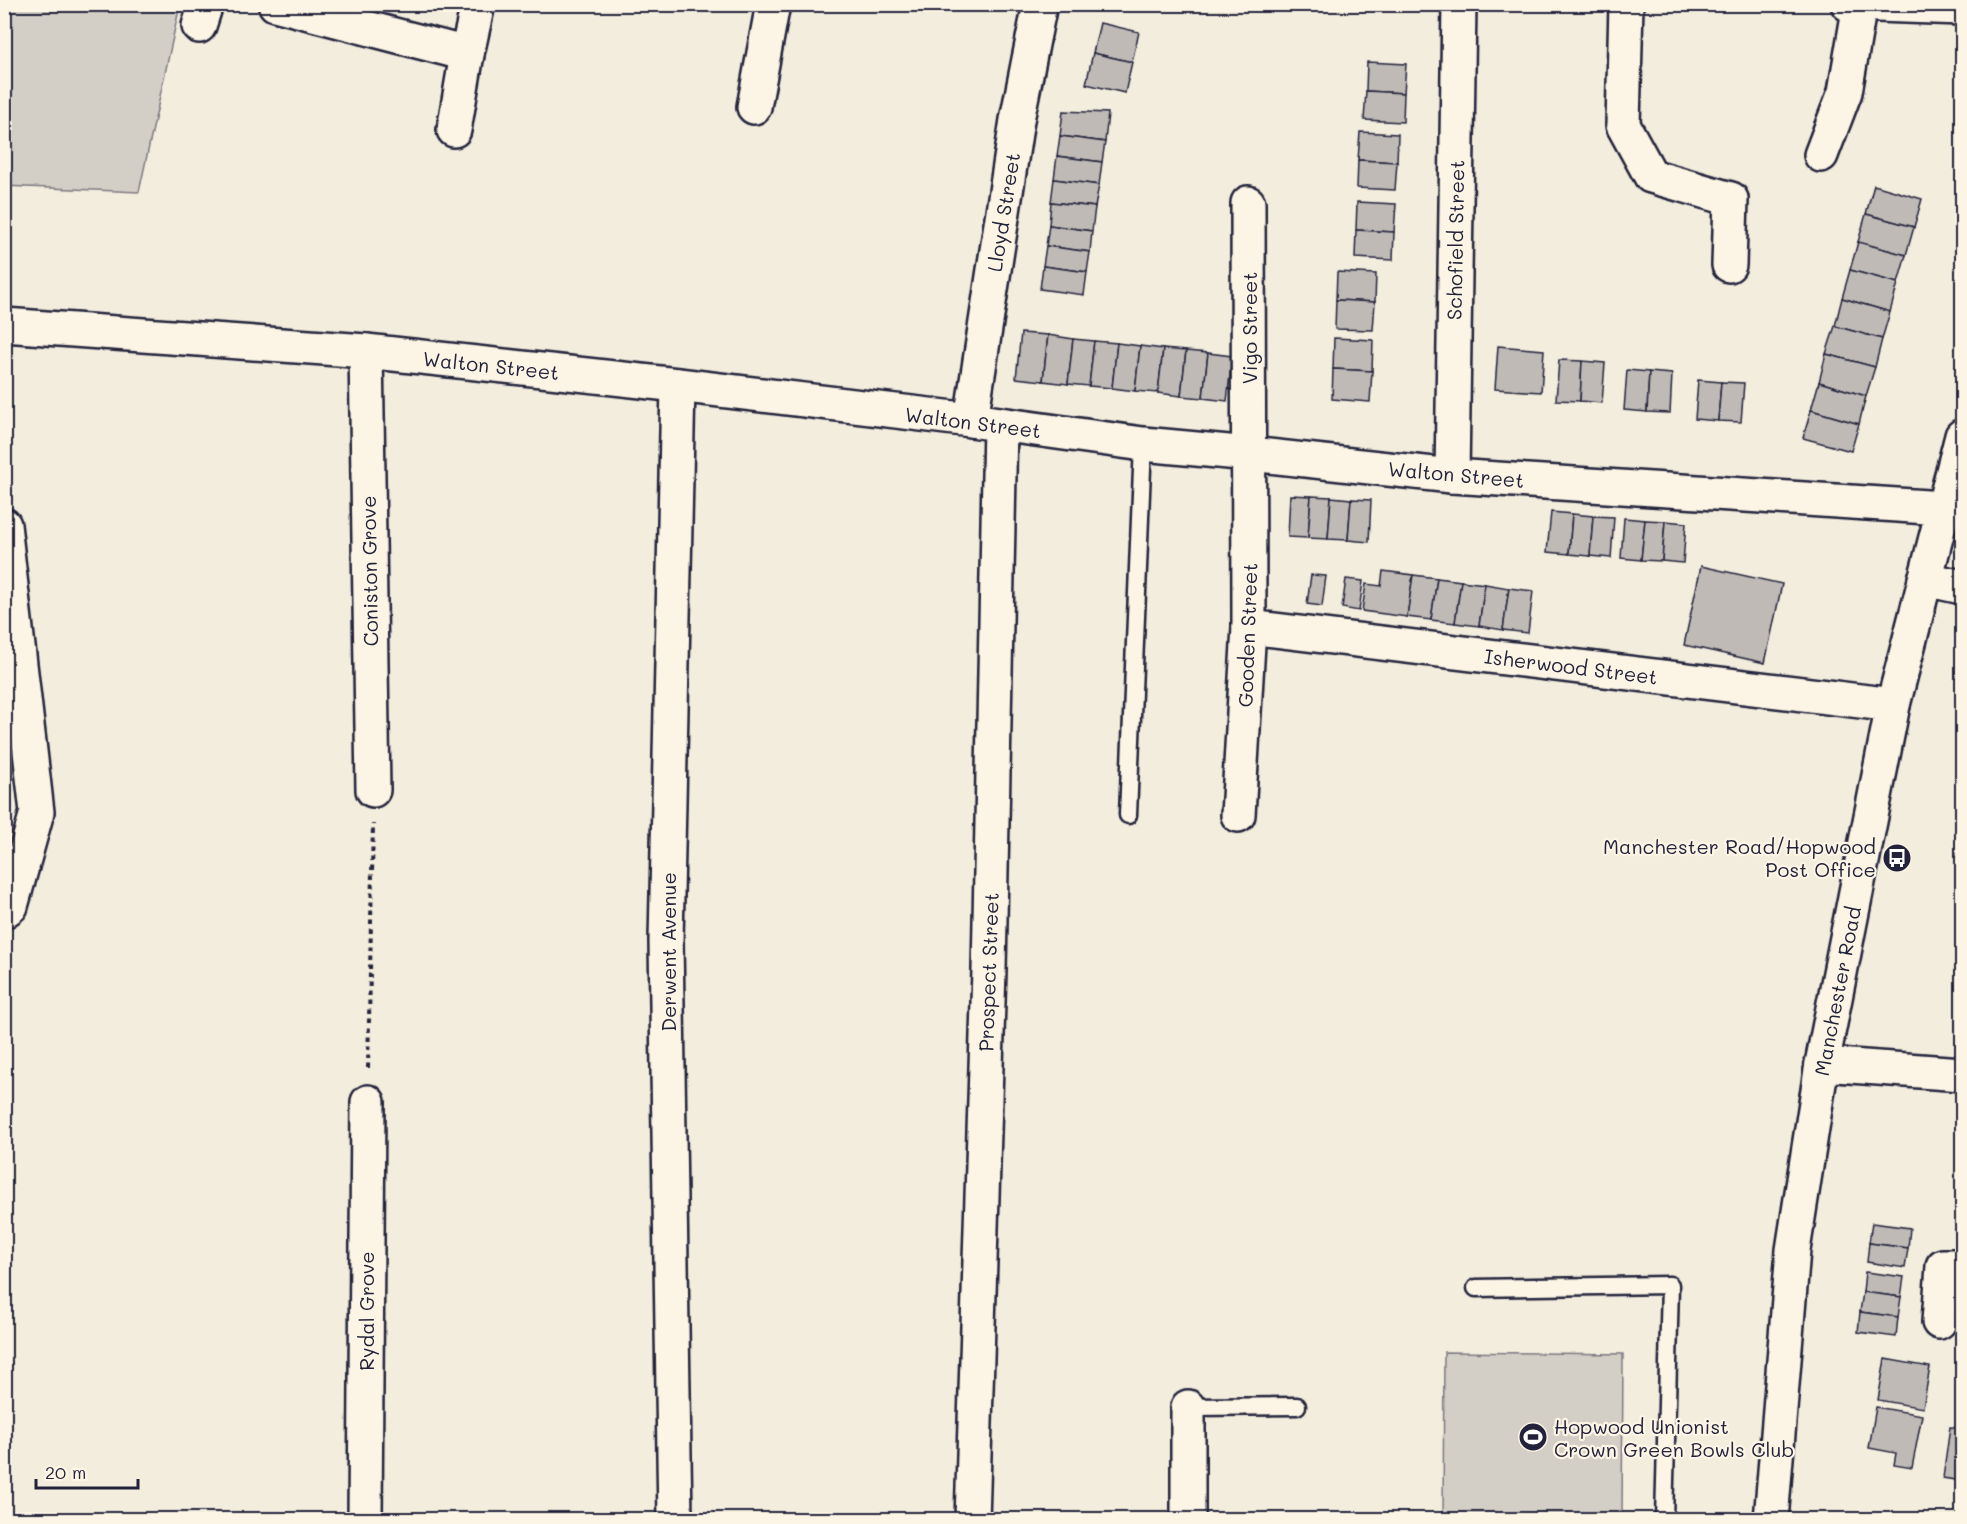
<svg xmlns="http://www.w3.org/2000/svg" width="1967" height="1524" font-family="Mali,sans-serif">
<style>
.green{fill:#d4cfc6;stroke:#7b7880;stroke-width:1.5}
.building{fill:#bfbab6;stroke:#22223b;stroke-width:1.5}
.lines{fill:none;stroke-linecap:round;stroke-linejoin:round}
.lane-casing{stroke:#22223b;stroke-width:21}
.street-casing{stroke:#22223b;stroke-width:38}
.primary-casing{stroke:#22223b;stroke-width:38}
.path{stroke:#22223b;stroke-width:4;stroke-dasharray:4.5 4.5;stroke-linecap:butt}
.lane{stroke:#fcf5e5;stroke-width:16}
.street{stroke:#fcf5e5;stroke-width:33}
.primary{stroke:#fcf5e5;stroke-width:33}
.labels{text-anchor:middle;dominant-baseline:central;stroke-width:4.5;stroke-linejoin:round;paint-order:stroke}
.street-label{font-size:20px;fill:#22223b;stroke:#fcf5e5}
.poi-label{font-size:20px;fill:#22223b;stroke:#fcf5e5;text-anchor:end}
</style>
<rect width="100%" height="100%" fill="#f3edde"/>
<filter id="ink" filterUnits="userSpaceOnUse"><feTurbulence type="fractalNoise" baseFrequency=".0167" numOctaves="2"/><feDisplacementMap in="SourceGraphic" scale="12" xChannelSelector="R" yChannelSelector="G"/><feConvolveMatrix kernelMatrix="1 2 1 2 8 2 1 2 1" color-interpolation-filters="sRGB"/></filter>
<g filter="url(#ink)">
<g class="green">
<polygon points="5,4 180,5 139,192 5,186"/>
<polygon points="1444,1352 1623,1354 1622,1519 1443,1519"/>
</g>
<g class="building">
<polygon points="1100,23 1139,32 1132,62 1093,53"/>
<polygon points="1093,53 1132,62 1125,93 1086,84"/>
<polygon points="1367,62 1406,64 1404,93 1366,91"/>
<polygon points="1366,91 1404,93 1403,122 1364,120"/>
<polygon points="1063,111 1108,113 1105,142 1060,136"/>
<polygon points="1360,132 1398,134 1397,162 1358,160"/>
<polygon points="1060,136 1105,142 1102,162 1057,156"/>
<polygon points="1057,156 1102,162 1099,185 1054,179"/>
<polygon points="1358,160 1397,162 1395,190 1357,188"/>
<polygon points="1054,179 1099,185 1095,207 1051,202"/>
<polygon points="1874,185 1922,199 1914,227 1866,214"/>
<polygon points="1051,202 1095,207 1092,231 1049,225"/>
<polygon points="1357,202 1396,204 1394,232 1356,230"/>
<polygon points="1866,214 1914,227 1906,255 1858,242"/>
<polygon points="1049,225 1092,231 1090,252 1046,246"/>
<polygon points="1356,230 1394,232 1393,260 1355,258"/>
<polygon points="1858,242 1906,255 1898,283 1850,270"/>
<polygon points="1046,246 1090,252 1087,272 1043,266"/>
<polygon points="1043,266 1087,272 1084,295 1040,289"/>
<polygon points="1850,270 1898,283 1890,312 1842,298"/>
<polygon points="1337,272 1376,274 1375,302 1336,300"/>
<polygon points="1842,298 1890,312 1882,339 1835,326"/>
<polygon points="1336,300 1375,302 1373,330 1335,329"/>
<polygon points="1835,326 1882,339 1875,367 1826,354"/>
<polygon points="1021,333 1048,335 1043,381 1016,378"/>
<polygon points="1048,335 1073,339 1068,384 1043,381"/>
<polygon points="1334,338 1373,340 1372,371 1333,369"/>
<polygon points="1073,339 1094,341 1089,386 1068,384"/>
<polygon points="1094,341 1117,343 1112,388 1089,386"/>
<polygon points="1117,343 1140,346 1135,391 1112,388"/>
<polygon points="1140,346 1163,349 1158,393 1135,391"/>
<polygon points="1498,346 1544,350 1541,392 1495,389"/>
<polygon points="1163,349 1186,351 1181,396 1158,393"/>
<polygon points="1186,351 1208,353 1203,398 1181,396"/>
<polygon points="1208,353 1232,356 1227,401 1203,398"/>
<polygon points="1826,354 1875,367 1866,396 1819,382"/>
<polygon points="1559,360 1582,361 1580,401 1556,400"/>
<polygon points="1582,361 1605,363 1602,403 1580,401"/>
<polygon points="1333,369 1372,371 1370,402 1332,399"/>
<polygon points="1627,370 1649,372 1647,412 1624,410"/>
<polygon points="1649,372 1672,374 1670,413 1647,412"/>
<polygon points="1698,380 1721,382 1718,421 1695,419"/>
<polygon points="1721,382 1744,383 1741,422 1718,421"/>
<polygon points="1819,382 1866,396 1859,424 1811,410"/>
<polygon points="1811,410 1859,424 1851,451 1803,438"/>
<polygon points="1290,495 1311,496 1308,538 1288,537"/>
<polygon points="1311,496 1331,497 1328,539 1308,538"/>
<polygon points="1331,497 1351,499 1348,540 1328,539"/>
<polygon points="1351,499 1371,500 1369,542 1348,540"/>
<polygon points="1551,512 1572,514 1569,554 1547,552"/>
<polygon points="1572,514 1593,516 1590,556 1569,554"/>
<polygon points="1593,516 1614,517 1611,558 1590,556"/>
<polygon points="1624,518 1645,520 1641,560 1621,558"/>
<polygon points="1645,520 1665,521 1662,561 1641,560"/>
<polygon points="1665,521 1686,523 1683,563 1662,561"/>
<polygon points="1701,566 1782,584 1765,663 1684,645"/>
<polygon points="1383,571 1413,575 1407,617 1362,611 1366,584 1381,586"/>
<polygon points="1311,575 1326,576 1322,606 1307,604"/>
<polygon points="1413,575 1437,578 1431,620 1407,617"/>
<polygon points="1437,578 1461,581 1455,623 1431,620"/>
<polygon points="1346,579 1363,581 1359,611 1342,608"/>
<polygon points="1461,581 1485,584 1479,626 1455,623"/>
<polygon points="1485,584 1509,588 1503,630 1479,626"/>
<polygon points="1509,588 1533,591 1528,633 1503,630"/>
<polygon points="1872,1223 1910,1228 1908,1248 1869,1243"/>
<polygon points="1869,1243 1908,1248 1905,1268 1867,1262"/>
<polygon points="1865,1272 1904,1277 1901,1297 1863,1292"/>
<polygon points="1863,1292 1901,1297 1898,1317 1860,1312"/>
<polygon points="1860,1312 1898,1317 1896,1337 1858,1332"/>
<polygon points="1885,1359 1930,1367 1923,1408 1878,1400"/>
<polygon points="1876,1407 1922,1415 1912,1468 1894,1465 1896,1453 1869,1448"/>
<polygon points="1950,1427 1962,1429 1962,1481 1943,1478"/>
</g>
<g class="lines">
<g class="lane-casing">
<g id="lane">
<polyline points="1128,815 1143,444"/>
<polyline points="1476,1288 1670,1285 1664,1520"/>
<polyline points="1188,1407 1297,1406"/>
</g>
</g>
<g class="street-casing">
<g id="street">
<polyline points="275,4 467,54"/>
<polyline points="1626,4 1623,125 1651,176 1731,199 1729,265"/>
<polyline points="1848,4 1962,8"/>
<polyline points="199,26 206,4"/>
<polyline points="754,107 773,4"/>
<polyline points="454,130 467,54 478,4"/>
<polyline points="1821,155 1845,92 1860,4"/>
<polyline points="4,325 366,351 678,385 971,420 1143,444 1250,454 1452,476 1943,508"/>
<polyline points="366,351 373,790"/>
<polyline points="971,420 1017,120 1040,4"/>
<polyline points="1452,476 1459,4"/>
<polyline points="4,525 37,812 11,906 4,911"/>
<polyline points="1925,579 1962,587"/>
<polyline points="1249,627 1893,705"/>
<polyline points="1238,815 1249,627 1248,203"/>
<polyline points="1822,1064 1962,1074"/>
<polyline points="1939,1322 1943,1266 1962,1266"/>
<polyline points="365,1520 368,1102"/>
<polyline points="675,1520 666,941 678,385"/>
<polyline points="972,1520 989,970 1000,425"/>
<polyline points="1188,1520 1188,1407"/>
</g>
</g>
<g class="primary-casing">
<polyline id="primary" points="1771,1520 1793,1250 1822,1064 1893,705 1962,436"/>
</g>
<polyline class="path" points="368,1068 373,824"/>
<use href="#lane" class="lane"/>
<use href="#street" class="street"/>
<use href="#primary" class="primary"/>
</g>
</g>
<defs>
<g id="bus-disc" transform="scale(1.5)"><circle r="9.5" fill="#22223b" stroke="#fcf5e5"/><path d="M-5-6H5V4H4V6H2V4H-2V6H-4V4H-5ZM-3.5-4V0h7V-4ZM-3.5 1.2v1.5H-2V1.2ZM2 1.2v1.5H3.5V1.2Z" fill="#fff"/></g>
<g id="stadium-disc" transform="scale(1.5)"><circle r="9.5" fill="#22223b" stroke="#fcf5e5"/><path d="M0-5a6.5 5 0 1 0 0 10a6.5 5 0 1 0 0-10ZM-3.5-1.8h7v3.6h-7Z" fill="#fff"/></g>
</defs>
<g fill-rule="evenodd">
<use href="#bus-disc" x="1897" y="858"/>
<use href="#stadium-disc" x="1533" y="1437"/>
</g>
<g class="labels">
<g class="street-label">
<text transform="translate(1003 212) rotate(-81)">Lloyd Street</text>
<text transform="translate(1455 240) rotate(-89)">Schofield Street</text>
<text transform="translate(1249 328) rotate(-90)">Vigo Street</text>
<text transform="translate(491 365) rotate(6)">Walton Street</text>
<text transform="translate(973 422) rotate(7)">Walton Street</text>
<text transform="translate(1456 474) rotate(5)">Walton Street</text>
<text transform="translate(369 571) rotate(-91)">Coniston Grove</text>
<text transform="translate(1247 635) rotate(-88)">Gooden Street</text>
<text transform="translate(1571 666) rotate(7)">Isherwood Street</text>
<text transform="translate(668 952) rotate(-90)">Derwent Avenue</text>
<text transform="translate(988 972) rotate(-88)">Prospect Street</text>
<text transform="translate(1837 991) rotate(-79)">Manchester Road</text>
<text transform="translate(366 1311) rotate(-90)">Rydal Grove</text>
</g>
<g class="poi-label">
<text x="1876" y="846">Manchester Road/Hopwood<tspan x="1876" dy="23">Post Office</tspan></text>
<text x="1554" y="1426" text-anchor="start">Hopwood Unionist<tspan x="1554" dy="23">Crown Green Bowls Club</tspan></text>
</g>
</g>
<rect width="1967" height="1524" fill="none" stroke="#fcf5e5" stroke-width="24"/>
<rect x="12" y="12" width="1943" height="1500" fill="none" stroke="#22223b" stroke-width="2" filter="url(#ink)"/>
<path d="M36 1479v9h102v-9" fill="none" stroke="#22223b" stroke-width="3"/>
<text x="45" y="1479" font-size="18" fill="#22223b" stroke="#fcf5e5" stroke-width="4.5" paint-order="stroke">20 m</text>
</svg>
